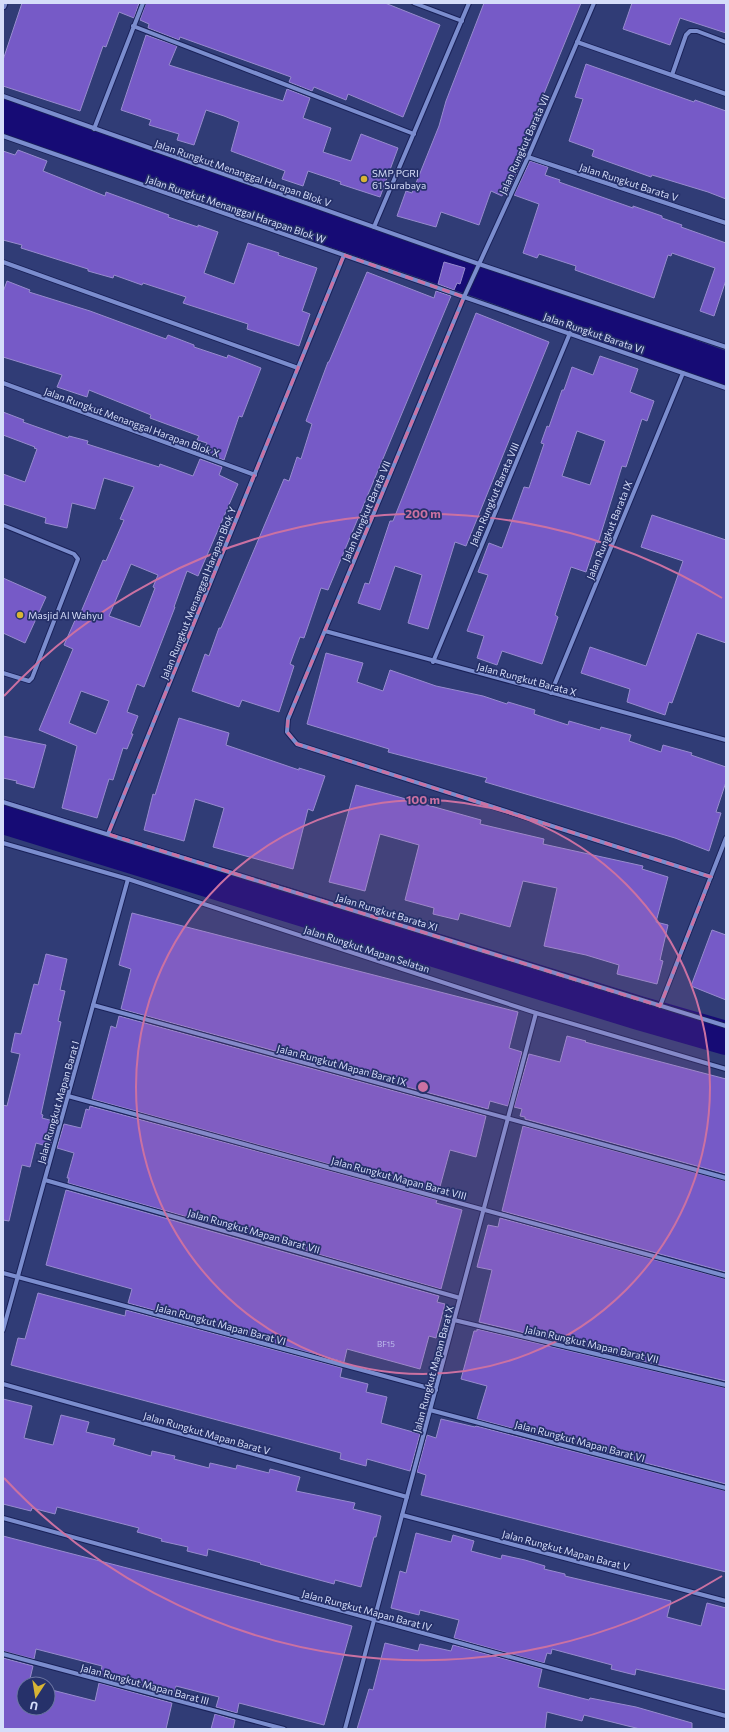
<svg xmlns="http://www.w3.org/2000/svg" width="729" height="1732" font-family="Commissioner,sans-serif">
<style>
.lines{fill:none;stroke-linecap:round;stroke-linejoin:round}
.river{stroke:#160b75;stroke-width:34}
.building{fill:#765ac7;stroke:#978bce;fill-rule:evenodd}
.minor-casing{stroke:#192158;stroke-width:6}
.tertiary-casing{stroke:#192158;stroke-width:9}
.minor{stroke:#7b8dce;stroke-width:4}
.tertiary{stroke:#7b8dce;stroke-width:7}
.marked{fill:none;stroke:#cb71a2;stroke-width:3;stroke-dasharray:8 5;stroke-linejoin:round}
.ring{fill:none;stroke:#cb71a2;stroke-width:2}
.poi-dot{fill:#d8b434;stroke:#26316a;stroke-width:1.5}
.labels{text-anchor:middle;dominant-baseline:central;stroke-width:3.5;stroke-linejoin:round;paint-order:stroke}
.number-label{font-size:8px;fill:#bdbcec}
.street-label{font-size:10px;fill:#d5ddf9;stroke:#26316a}
.poi-label{font-size:10px;fill:#d5ddf9;stroke:#26316a;text-anchor:start}
.centre{fill:#cb71a2;stroke:#26316a;stroke-width:2}
.ring-label{font-size:12px;text-anchor:middle;font-weight:bold;fill:#cb71a2;stroke:#26316a;stroke-width:3.5;stroke-linejoin:round;paint-order:stroke}
</style>
<rect width="100%" height="100%" fill="#303c76"/>
<g class="lines">
<g class="river">
<polyline points="3,116 486,283 726,369"/>
<polyline points="3,817 639,1013 726,1038"/>
</g>
</g>
<g class="building">
<polygon points="22,3 139,3 134,18 119,12 106,47 103,46 80,111 3,86 3,60"/>
<polygon points="146,3 385,3 440,25 403,117 348,94 346,100 314,87 312,91 289,82 291,77 180,37 179,40 148,28 149,24 140,20"/>
<polygon points="484,3 581,3 518,157 523,159 508,193 504,192 502,196 491,191 479,225 441,212 436,227 397,216 406,191 412,193 439,126 446,101"/>
<polygon points="632,3 726,3 726,33 680,18 670,45 623,29"/>
<polygon points="146,35 177,46 169,65 283,101 287,89 310,98 303,118 331,128 323,152 351,161 361,134 398,148 380,197 340,184 341,182 308,171 303,186 282,179 285,171 231,151 239,122 224,116 206,110 194,145 177,140 179,134 149,125 151,120 121,110"/>
<polygon points="586,64 694,102 695,100 726,111 726,199 708,192 652,175 651,177 592,156 594,150 569,141 583,99 575,97"/>
<polygon points="18,150 47,161 43,171 105,196 106,192 169,215 168,217 198,227 198,225 218,232 204,273 234,284 248,243 279,253 278,255 317,268 302,311 310,314 299,346 247,329 248,324 183,303 186,297 143,283 142,285 114,275 113,278 88,271 88,269 21,248 22,245 3,240 3,151 15,155"/>
<polygon points="530,161 548,167 545,175 560,180 559,182 633,208 633,206 662,216 662,218 682,225 681,227 726,243 726,280 714,316 700,311 715,268 672,253 671,256 668,255 654,298 575,270 576,266 539,254 537,258 523,253 539,204 514,195"/>
<polygon points="444,262 465,268 460,284 457,283 454,290 438,284"/>
<polygon points="367,272 434,298 436,291 451,296 328,590 321,588 304,638 300,637 290,664 294,666 279,712 242,700 239,707 192,691 205,654 209,656 219,628 221,628 284,479 289,481 297,457 301,459 312,424 306,421 328,362 329,362"/>
<polygon points="7,281 30,290 29,292 90,311 166,339 168,335 194,345 194,347 227,358 228,355 261,368 242,417 239,416 224,460 203,452 207,443 197,440 199,436 150,418 151,415 89,390 87,397 57,387 62,375 3,357 3,292"/>
<polygon points="476,313 549,342 466,546 455,542 428,629 408,623 422,575 395,566 380,610 358,603 365,583 369,584 390,521 393,521"/>
<path d="M 600,356 L 638,369 L 630,392 L 654,401 L 647,421 L 642,419 L 626,467 L 622,466 L 598,543 L 596,542 L 586,572 L 571,567 L 555,615 L 558,617 L 542,664 L 502,651 L 497,665 L 477,658 L 484,636 L 467,631 L 488,575 L 478,572 L 489,543 L 502,548 L 524,487 L 529,488 L 544,444 L 541,443 L 547,426 L 549,427 L 562,390 L 564,390 L 572,367 L 593,375 ZM 577,431 L 605,441 L 590,485 L 562,476 Z"/>
<path d="M 3,412 L 24,420 L 23,422 L 68,438 L 69,436 L 88,441 L 87,444 L 159,467 L 160,464 L 193,476 L 200,459 L 222,467 L 219,475 L 238,484 L 198,576 L 187,571 L 174,607 L 175,607 L 144,687 L 137,684 L 127,712 L 138,716 L 131,734 L 133,734 L 127,749 L 123,748 L 113,780 L 109,779 L 97,818 L 62,808 L 77,746 L 39,730 L 73,649 L 64,645 L 76,618 L 78,619 L 103,560 L 106,561 L 124,520 L 120,519 L 134,487 L 104,478 L 95,509 L 72,503 L 67,528 L 45,523 L 46,518 L 3,504 L 3,474 L 25,482 L 37,449 L 34,448 L 35,447 L 3,435 ZM 131,564 L 158,575 L 153,587 L 155,588 L 140,627 L 109,616 ZM 81,691 L 109,701 L 96,734 L 69,723 Z"/>
<polygon points="652,515 726,540 726,643 697,633 672,703 669,702 665,715 627,702 630,689 581,673 590,647 646,666 683,561 641,547"/>
<polygon points="3,578 46,597 25,643 3,633"/>
<polygon points="326,653 363,663 357,682 383,691 390,670 436,686 483,696 507,704 508,702 535,710 534,714 568,725 569,721 600,730 601,727 631,735 629,741 661,752 663,745 692,753 691,755 726,767 726,782 716,812 721,813 709,851 675,838 485,782 487,778 388,752 389,749 307,724"/>
<polygon points="179,718 229,733 226,745 299,770 299,768 325,776 313,811 308,809 293,869 213,847 224,808 195,799 184,841 144,830 153,794 155,795"/>
<polygon points="3,736 46,745 34,788 16,783 17,781 3,778"/>
<polygon points="356,785 481,820 480,824 544,839 543,844 643,866 642,869 668,877 656,922 668,925 660,960 663,961 657,984 617,974 619,965 586,955 544,946 557,888 523,881 510,927 460,913 458,920 433,914 434,908 405,900 419,845 380,834 365,891 329,882"/>
<polygon points="132,913 518,1012 509,1048 522,1052 508,1106 490,1101 488,1109 121,1009 131,969 119,965"/>
<polygon points="712,930 726,935 726,1000 691,986"/>
<polygon points="46,954 67,959 60,990 65,991 58,1021 61,1022 41,1114 43,1115 42,1118 57,1122 50,1147 36,1143 30,1167 22,1165 9,1221 3,1220 3,1105 7,1106 20,1054 11,1052 15,1033 21,1034 34,984 38,985"/>
<polygon points="119,1016 486,1116 476,1157 450,1150 438,1194 92,1099 111,1026 116,1028"/>
<polygon points="567,1036 586,1041 585,1042 726,1079 726,1174 525,1119 525,1117 520,1116 522,1109 514,1107 529,1054 560,1062"/>
<polygon points="90,1106 437,1200 436,1203 462,1210 441,1289 68,1183 69,1178 67,1178 74,1153 57,1148 64,1124 81,1128 86,1109 89,1110"/>
<polygon points="523,1126 726,1181 726,1272 502,1211"/>
<polygon points="66,1190 439,1296 437,1302 445,1304 436,1338 429,1336 420,1369 347,1349 344,1362 128,1303 132,1289 46,1265"/>
<polygon points="500,1218 726,1279 726,1381 479,1322 492,1270 477,1267 488,1225 498,1227"/>
<polygon points="38,1293 125,1316 126,1310 342,1368 340,1377 368,1384 366,1392 387,1397 381,1423 420,1434 410,1471 367,1459 366,1466 340,1459 341,1453 11,1365 18,1338 25,1339"/>
<polygon points="477,1329 726,1388 726,1484 477,1419 487,1386 461,1379 474,1331 477,1331"/>
<polygon points="3,1399 32,1406 24,1438 53,1445 61,1415 89,1422 86,1432 115,1439 113,1445 151,1456 152,1451 175,1456 174,1459 209,1468 210,1463 236,1469 237,1465 269,1473 270,1469 300,1477 296,1491 355,1503 353,1509 381,1516 376,1537 374,1537 361,1587 335,1580 334,1584 260,1564 261,1563 208,1549 207,1556 187,1551 188,1547 161,1541 162,1539 137,1532 139,1528 57,1507 55,1514 32,1508 31,1511 3,1504"/>
<polygon points="441,1419 475,1427 476,1426 726,1491 726,1572 421,1495 426,1475 417,1472 427,1435 436,1438"/>
<polygon points="416,1533 451,1542 453,1535 474,1541 471,1551 501,1559 502,1555 525,1560 545,1566 544,1569 565,1574 565,1576 671,1601 667,1617 701,1626 707,1603 726,1608 726,1690 636,1669 635,1675 611,1669 612,1665 552,1649 551,1654 547,1653 544,1663 454,1638 459,1620 420,1610 419,1615 391,1608 400,1571 406,1573"/>
<polygon points="3,1536 352,1626 324,1725 239,1703 237,1713 216,1707 219,1697 176,1686 174,1696 100,1676 102,1666 36,1649 34,1659 3,1651"/>
<polygon points="385,1643 418,1651 420,1644 451,1651 453,1645 542,1669 538,1687 589,1700 590,1698 636,1707 692,1723 692,1729 640,1729 584,1715 582,1721 547,1712 545,1729 357,1729 369,1689 373,1690"/>
<polygon points="3,1658 33,1666 29,1683 31,1684 24,1684 24,1708 48,1708 48,1689 95,1701 99,1683 172,1703 166,1729 3,1729"/>
<polygon points="215,1714 235,1720 233,1729 211,1729"/>
</g>
<g class="lines">
<g class="minor-casing">
<g id="minor">
<polyline points="414,3 462,21"/>
<polyline points="594,3 528,157 464,297 726,388"/>
<polyline points="133,26 414,134"/>
<polyline points="577,42 726,94"/>
<polyline points="672,75 686,35 690,31 697,31 726,42"/>
<polyline points="3,96 479,264 726,347"/>
<polyline points="94,129 143,3"/>
<polyline points="3,136 464,297 288,719 287,732 297,744 711,877"/>
<polyline points="528,157 726,223"/>
<polyline points="374,227 469,3"/>
<polyline points="3,262 298,368"/>
<polyline points="3,383 255,475"/>
<polyline points="3,525 74,554 78,559 32,678 29,681 3,673"/>
<polyline points="325,631 726,740"/>
<polyline points="433,662 570,333"/>
<polyline points="551,693 683,373"/>
<polyline points="3,802 726,1026"/>
<polyline points="108,834 344,255"/>
<polyline points="3,843 128,879 536,1013 726,1069"/>
<polyline points="93,1005 726,1178"/>
<polyline points="660,1006 726,838"/>
<polyline points="68,1096 726,1276"/>
<polyline points="45,1180 460,1298"/>
<polyline points="3,1273 436,1390"/>
<polyline points="454,1320 726,1385"/>
<polyline points="3,1330 128,879"/>
<polyline points="3,1384 407,1497"/>
<polyline points="430,1410 726,1488"/>
<polyline points="402,1515 726,1601"/>
<polyline points="3,1518 726,1716"/>
<polyline points="3,1654 284,1729"/>
<polyline points="345,1729 536,1013"/>
</g>
</g>
<g class="tertiary-casing">
<polyline id="tertiary" points="3,6 4,3"/>
</g>
<use href="#minor" class="minor"/>
<use href="#tertiary" class="tertiary"/>
</g>
<path class="marked" d="M 344,255 L 464,297 L 288,719 L 287,732 L 297,744 L 711,877 L 660,1006 L 108,834 Z"/>
<circle cx="423" cy="1087" r="287" fill="#cb71a2" fill-opacity=".12"/>
<g class="ring">
<circle cx="423" cy="1087" r="287"/>
<path d="M722 1576A573 573 0 0 1 4 1478M4 696A573 573 0 0 1 722 598"/>
</g>
<g class="poi-dot">
<circle cx="364" cy="179" r="4"/>
<circle cx="20" cy="615" r="4"/>
</g>
<g class="labels">
<g class="number-label">
<text x="386" y="1344">BF15</text>
</g>
<g class="street-label">
<text transform="translate(524 144) rotate(-66)">Jalan Rungkut Barata VII</text>
<text transform="translate(243 173) rotate(19)">Jalan Rungkut Menanggal Harapan Blok V</text>
<text transform="translate(629 182) rotate(18)">Jalan Rungkut Barata V</text>
<text transform="translate(236 209) rotate(19)">Jalan Rungkut Menanggal Harapan Blok W</text>
<text transform="translate(594 333) rotate(19)">Jalan Rungkut Barata VI</text>
<text transform="translate(132 422) rotate(20)">Jalan Rungkut Menanggal Harapan Blok X</text>
<text transform="translate(494 494) rotate(-67)">Jalan Rungkut Barata VIII</text>
<text transform="translate(366 511) rotate(-67)">Jalan Rungkut Barata VII</text>
<text transform="translate(609 530) rotate(-68)">Jalan Rungkut Barata IX</text>
<text transform="translate(198 593) rotate(-68)">Jalan Rungkut Menanggal Harapan Blok Y</text>
<text transform="translate(527 679) rotate(15)">Jalan Rungkut Barata X</text>
<text transform="translate(387 912) rotate(17)">Jalan Rungkut Barata XI</text>
<text transform="translate(367 949) rotate(18)">Jalan Rungkut Mapan Selatan</text>
<text transform="translate(342 1065) rotate(15)">Jalan Rungkut Mapan Barat IX</text>
<text transform="translate(58 1102) rotate(-74)">Jalan Rungkut Mapan Barat I</text>
<text transform="translate(399 1178) rotate(15)">Jalan Rungkut Mapan Barat VIII</text>
<text transform="translate(254 1231) rotate(16)">Jalan Rungkut Mapan Barat VII</text>
<text transform="translate(221 1324) rotate(15)">Jalan Rungkut Mapan Barat VI</text>
<text transform="translate(592 1344) rotate(13)">Jalan Rungkut Mapan Barat VII</text>
<text transform="translate(433 1369) rotate(-75)">Jalan Rungkut Mapan Barat X</text>
<text transform="translate(207 1433) rotate(16)">Jalan Rungkut Mapan Barat V</text>
<text transform="translate(580 1441) rotate(15)">Jalan Rungkut Mapan Barat VI</text>
<text transform="translate(566 1550) rotate(15)">Jalan Rungkut Mapan Barat V</text>
<text transform="translate(367 1610) rotate(15)">Jalan Rungkut Mapan Barat IV</text>
<text transform="translate(145 1684) rotate(15)">Jalan Rungkut Mapan Barat III</text>
</g>
<g class="poi-label">
<text x="372" y="173">SMP PGRI<tspan x="372" dy="12">61 Surabaya</tspan></text>
<text x="28" y="615">Masjid Al Wahyu</text>
</g>
</g>
<circle cx="423" cy="1087" r="6" class="centre"/>
<g class="ring-label">
<text x="423" y="518">200 m</text>
<text x="423" y="804">100 m</text>
</g>
<rect width="729" height="1732" fill="none" stroke="#d5ddf9" stroke-width="8"/>
<g transform="translate(36 1696) rotate(192)"><circle r="19" fill="#26316a" stroke="#6c76a3"/>
<path d="M0-3L7 15L0 10L-7 15Z" fill="#d8b434"/>
<text y="-6" font-size="11" font-weight="bold" text-anchor="middle" fill="#d5ddf9">U</text>
</g>
</svg>
